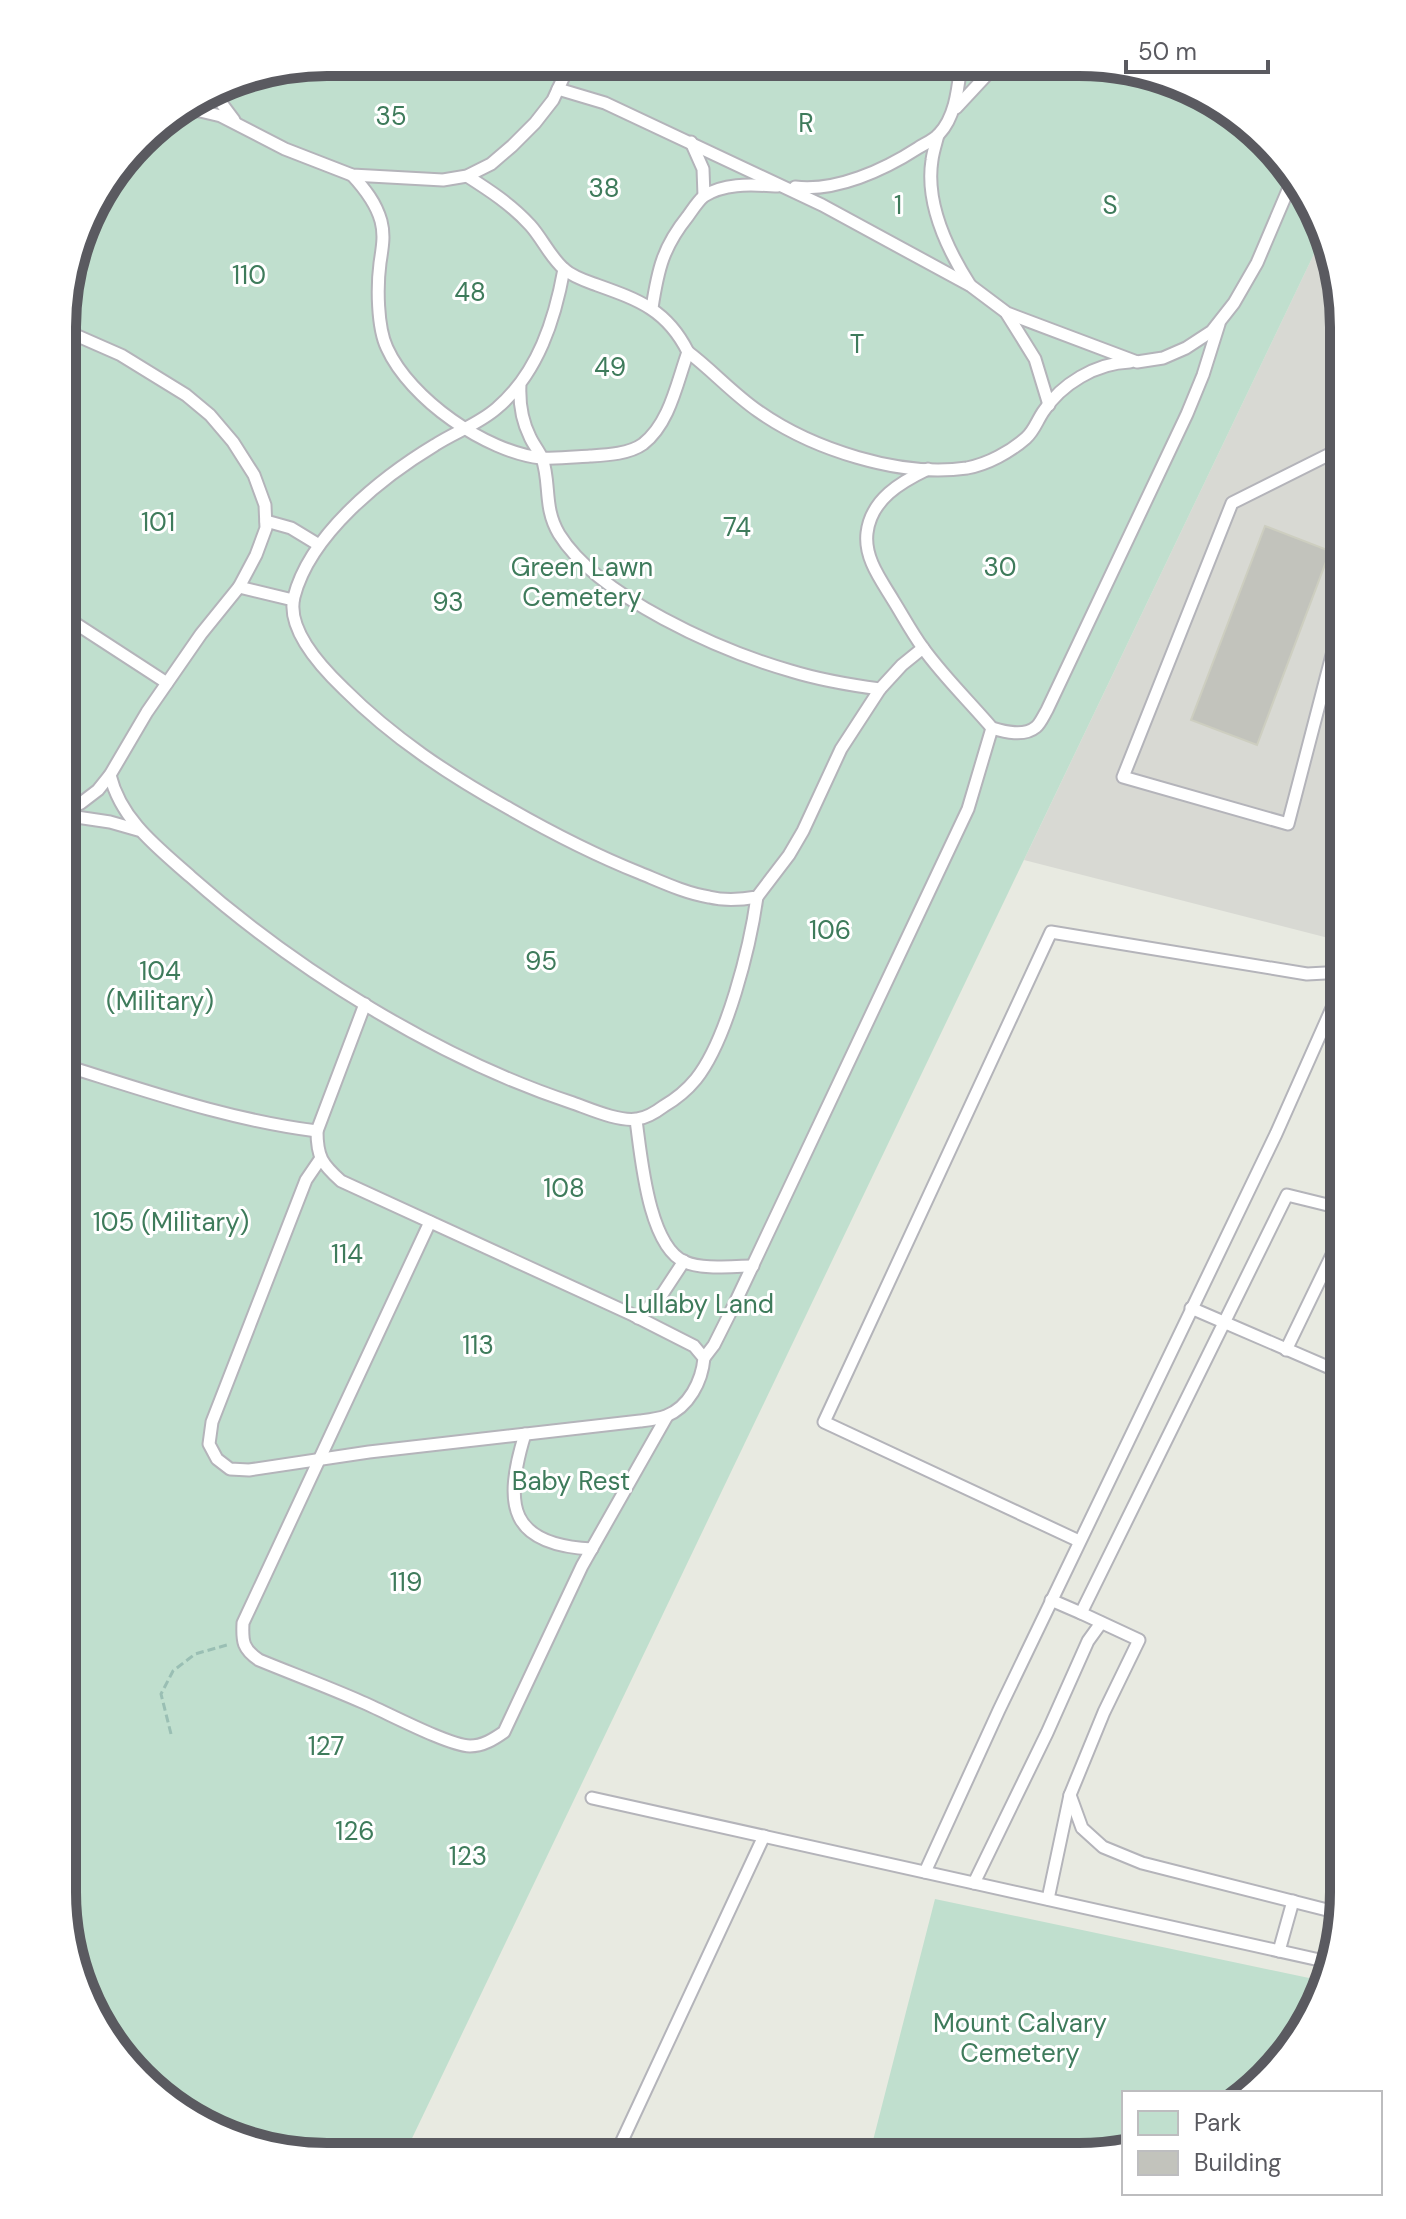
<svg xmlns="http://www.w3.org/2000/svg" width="1406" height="2219" font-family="'DM Sans',sans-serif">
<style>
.industrial{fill:#d8d9d3}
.green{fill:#c0dfce}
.building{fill:#c2c3bc;stroke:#cdcec0;stroke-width:2}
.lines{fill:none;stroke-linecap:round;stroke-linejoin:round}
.service-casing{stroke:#b4b4ba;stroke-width:15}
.path{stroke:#9abfb4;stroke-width:3;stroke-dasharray:8 4;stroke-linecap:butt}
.service{stroke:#fff;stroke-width:11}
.labels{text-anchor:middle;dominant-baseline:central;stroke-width:6;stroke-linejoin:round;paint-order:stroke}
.park-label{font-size:26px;fill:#3e7b5b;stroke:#fff}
.rim{fill:none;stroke:#5a5a60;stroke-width:10}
</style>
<rect width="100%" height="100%" fill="#e8eae1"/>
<polygon class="industrial" points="1325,231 1344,327 1344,942 1024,860"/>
<g class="green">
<polygon points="327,62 1114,64 1241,117 1324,226 1325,231 404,2155 293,2155 165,2102 82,1993 62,1892 64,293 90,209 152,128 226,82"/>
<polygon points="935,1899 1328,1982 1290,2053 1237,2093 1124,2093 1124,2148 1080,2157 869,2156"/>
</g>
<polygon class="building" points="1265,526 1330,551 1257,745 1191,720"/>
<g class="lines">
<g class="service-casing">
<g id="service">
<polyline points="215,89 222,104 234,120"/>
<polyline points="558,89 605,103 822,205 971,286 1007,313 1137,362 1163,358 1186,348 1212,331 1234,303 1257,263 1291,183"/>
<polyline points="956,108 997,64"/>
<polyline points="181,110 200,111 221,116 285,149 352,175 443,180 467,176 491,164 512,146 535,123 553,100 565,74 565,63"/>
<path d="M 938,135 C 936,143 933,152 932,160 C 925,204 947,249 970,285"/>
<polyline points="691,142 703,169 704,196"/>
<path d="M 352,175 C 365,189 376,203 381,221 C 385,236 382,249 380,263 C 377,286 377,327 387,348 C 410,399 486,452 541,458 C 557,459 574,457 590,456 C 607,455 629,454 643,444 C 670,423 677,382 688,352 C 667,310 639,300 597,285 C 586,281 573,277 564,269 C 550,257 542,238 530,225 C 512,205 489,190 467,176"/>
<path d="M 795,187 C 836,192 884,170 918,148 C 924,144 934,140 939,134 C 956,116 958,87 961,64"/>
<path d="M 652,308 C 658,269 663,247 688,216 C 693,209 698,201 704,196 C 726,182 754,185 778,186"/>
<polyline points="1007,314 1035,359 1049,405"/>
<path d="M 688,352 C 712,370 732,393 758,411 C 812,449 900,478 967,468 C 988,464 1010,452 1026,438 C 1034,431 1037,421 1043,412 C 1061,384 1096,363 1130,362"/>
<path d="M 520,384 C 519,403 521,419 530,437 C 533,444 539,451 542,458 C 551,484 543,507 559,534 C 598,597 721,651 791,671 C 820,680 850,685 880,689 L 841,749 L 803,831 L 789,855 L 757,897 C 740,900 725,901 709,897 C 685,893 662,882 640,873 C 595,855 552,833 510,809 C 449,775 393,738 344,689 C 322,668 286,630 294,597 C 310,534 382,477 435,445 C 455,432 479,424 497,408 C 538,373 555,319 564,269"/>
<path d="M 928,469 C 901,482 871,499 867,533 C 864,558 881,580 893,600 C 903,616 912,633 923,648 C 943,676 969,701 992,728 C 1005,732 1024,737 1036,727 C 1040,724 1044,715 1047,710 L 1187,414 L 1203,375 L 1219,324"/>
<polyline points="266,521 291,528 319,545"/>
<polyline points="239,587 293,600"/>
<polyline points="1344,609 1288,824 1123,777 1232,503 1344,447"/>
<polyline points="64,616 167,683"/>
<polyline points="880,689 902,665 923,648"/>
<path d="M 110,775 C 121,820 157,847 191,877 C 296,970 439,1059 573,1103 C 590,1109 619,1122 637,1119 C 647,1118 656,1112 664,1106 C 676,1099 687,1090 696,1079 C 727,1040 750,947 757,897"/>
<polyline points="63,810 81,803 98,790 110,775 147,712 201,634 239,587 256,555 266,528 265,505 254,475 233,442 210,415 186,395 121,355 64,330"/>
<polyline points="63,815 110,822 138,830"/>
<path d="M 63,1065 C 147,1091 229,1120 317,1131"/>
<path d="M 636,1120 C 641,1155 648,1246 685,1262 C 704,1270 732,1266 753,1266"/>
<path d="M 321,1158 L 306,1180 L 212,1422 L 209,1444 L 217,1459 L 230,1469 L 249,1470 L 369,1452 L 640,1421 C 648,1420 658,1419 666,1416 C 689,1407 702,1381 704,1358 L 694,1346 L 633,1315 L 341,1181 C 322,1164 317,1157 317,1131 L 365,1004"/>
<path d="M 430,1222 L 243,1623 C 242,1642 243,1649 259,1660 C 293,1674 328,1687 362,1702 C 386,1712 447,1745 470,1746 C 483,1746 494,1739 504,1732 L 582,1566 L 667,1416"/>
<polyline points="1191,1308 1344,1374"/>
<polyline points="638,1318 663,1293 684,1261"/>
<polyline points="1286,1350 1344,1230"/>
<polyline points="704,1358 714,1345 735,1303 968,809 992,728"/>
<path d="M 525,1434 C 503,1505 509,1545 592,1549"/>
<polyline points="1079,1541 824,1422 1051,932 1307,974 1344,972"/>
<polyline points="1051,1600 1081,1613"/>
<polyline points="1070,1795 1082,1828 1103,1847 1142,1863 1343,1914"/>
<polyline points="592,1798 1333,1963"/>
<polyline points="925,1872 999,1710 1276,1134 1344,981"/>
<polyline points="974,1883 1047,1733 1088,1641 1101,1623"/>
<polyline points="1048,1899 1070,1795 1104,1712 1139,1640 1081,1613 1287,1195 1344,1209"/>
<polyline points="1279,1951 1293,1901"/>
<polyline points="615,2156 764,1836"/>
</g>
</g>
<polyline class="path" points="171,1734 161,1694 173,1671 195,1654 227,1645"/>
<use href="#service" class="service"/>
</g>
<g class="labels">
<g class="park-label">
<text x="391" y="116">35</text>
<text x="806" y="123">R</text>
<text x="604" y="188">38</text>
<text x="898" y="205">1</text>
<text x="1110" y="205">S</text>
<text x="249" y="275">110</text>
<text x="470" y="292">48</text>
<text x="857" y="344">T</text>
<text x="610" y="367">49</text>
<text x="158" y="522">101</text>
<text x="737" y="527">74</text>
<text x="582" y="567">Green Lawn<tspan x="582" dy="30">Cemetery</tspan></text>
<text x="1000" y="567">30</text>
<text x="448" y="602">93</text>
<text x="830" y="930">106</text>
<text x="541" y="961">95</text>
<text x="160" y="971">104<tspan x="160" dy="30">(Military)</tspan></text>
<text x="564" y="1188">108</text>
<text x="171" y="1222">105 (Military)</text>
<text x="347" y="1254">114</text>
<text x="699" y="1304">Lullaby Land</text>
<text x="478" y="1345">113</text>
<text x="571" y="1481">Baby Rest</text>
<text x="406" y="1582">119</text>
<text x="326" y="1746">127</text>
<text x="355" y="1831">126</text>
<text x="468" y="1856">123</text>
<text x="1020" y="2023">Mount Calvary<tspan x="1020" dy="30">Cemetery</tspan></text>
</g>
</g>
<path d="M0 0H1406V2219H0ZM327 76H1079A251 251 0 0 1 1330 327V1892A251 251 0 0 1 1079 2143H327A251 251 0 0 1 76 1892V327A251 251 0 0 1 327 76Z" fill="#fff" fill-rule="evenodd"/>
<path class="rim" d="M327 76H1079A251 251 0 0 1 1330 327V1892A251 251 0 0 1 1079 2143H327A251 251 0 0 1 76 1892V327A251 251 0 0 1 327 76Z"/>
<rect x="1122" y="2091" width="260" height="104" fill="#ffffff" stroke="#bdbdbf" stroke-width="2"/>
<rect x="1138" y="2111" width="40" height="24" fill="#c0dfce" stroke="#bdbdbf" stroke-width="2"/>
<text x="1194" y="2131" font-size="24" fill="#5a5a60">Park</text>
<rect x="1138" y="2151" width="40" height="24" fill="#c2c3bc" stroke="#bdbdbf" stroke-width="2"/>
<text x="1194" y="2171" font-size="24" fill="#5a5a60">Building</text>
<path d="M1126 60v12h142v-12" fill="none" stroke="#5a5a60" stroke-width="4"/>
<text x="1138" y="60" font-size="24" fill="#5a5a60" stroke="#ffffff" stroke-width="6" paint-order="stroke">50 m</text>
</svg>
